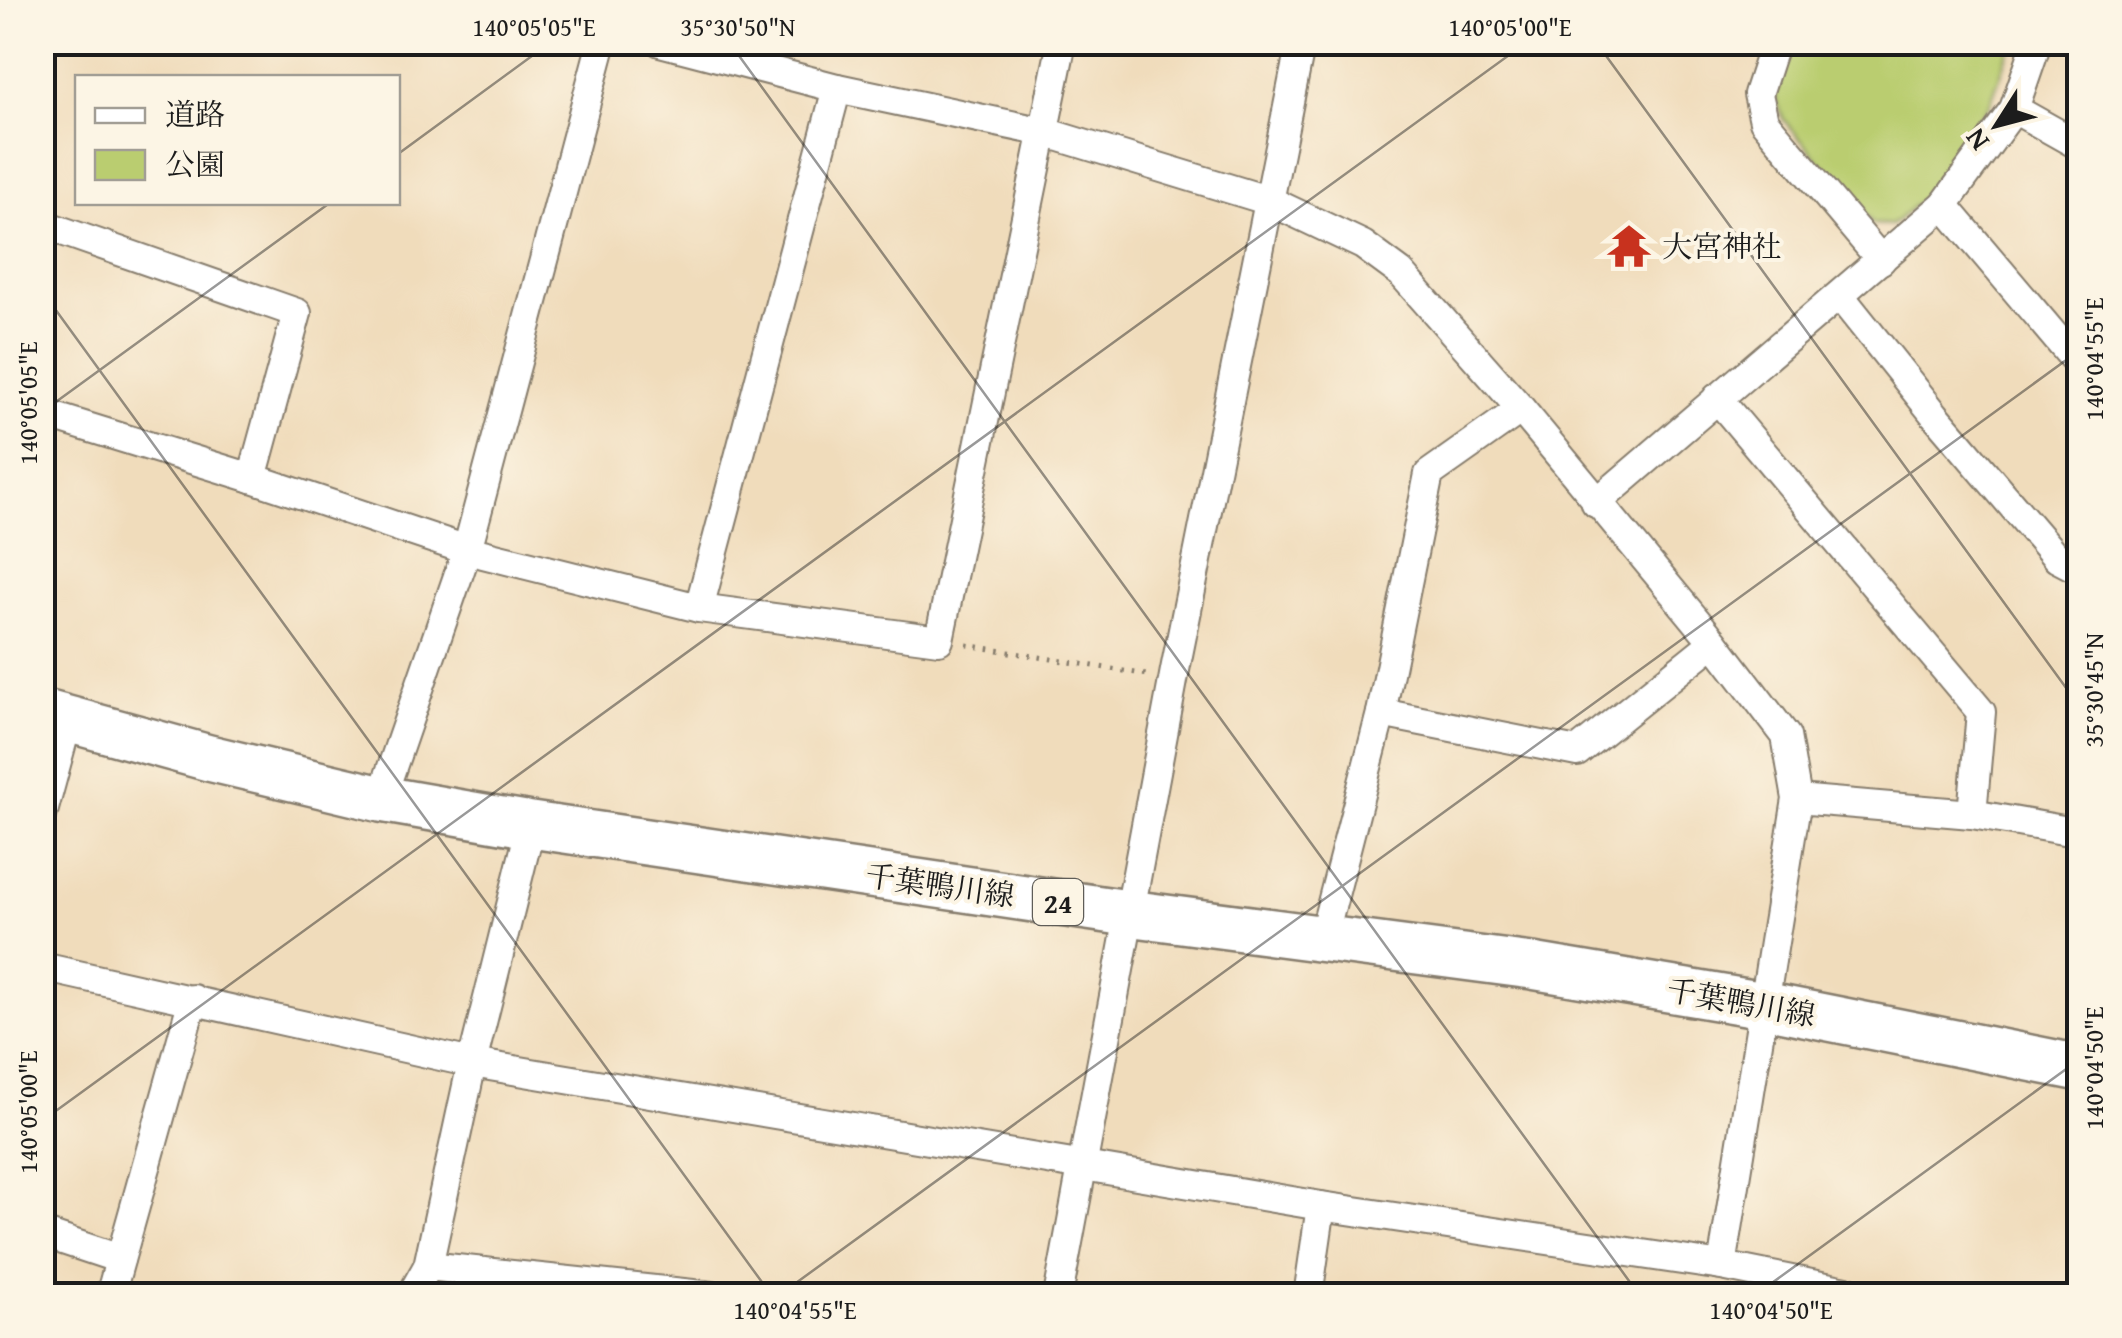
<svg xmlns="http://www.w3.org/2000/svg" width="2122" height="1338" font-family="'Gentium Book Plus','Noto Serif JP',serif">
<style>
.green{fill:#bacd70;stroke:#6b7446;stroke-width:2.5}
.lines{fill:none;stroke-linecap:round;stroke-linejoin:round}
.minor-casing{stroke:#867c6c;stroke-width:32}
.primary-casing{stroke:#867c6c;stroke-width:50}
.path{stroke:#867c6c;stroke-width:5;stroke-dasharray:2.5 8;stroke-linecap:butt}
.minor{stroke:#fff;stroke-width:28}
.primary{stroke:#fff;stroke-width:45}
.ticks{fill:none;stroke:#1c1c1c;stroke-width:2.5;stroke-opacity:0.45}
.labels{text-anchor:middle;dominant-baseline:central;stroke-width:8;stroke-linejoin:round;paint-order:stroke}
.shield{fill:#fcf5e5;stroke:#5f5d58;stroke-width:2.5}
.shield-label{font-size:28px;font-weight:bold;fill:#1c1c1c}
.poi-label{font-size:30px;fill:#1c1c1c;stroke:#fcf5e5;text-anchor:start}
.street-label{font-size:30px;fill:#1c1c1c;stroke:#fcf5e5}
.neatline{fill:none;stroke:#1c1c1c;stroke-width:4}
.ticks-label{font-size:25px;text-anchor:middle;fill:#1c1c1c}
</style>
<rect width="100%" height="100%" fill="#fcf5e5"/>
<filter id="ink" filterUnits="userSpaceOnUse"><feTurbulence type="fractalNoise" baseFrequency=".01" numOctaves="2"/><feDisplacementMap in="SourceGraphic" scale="20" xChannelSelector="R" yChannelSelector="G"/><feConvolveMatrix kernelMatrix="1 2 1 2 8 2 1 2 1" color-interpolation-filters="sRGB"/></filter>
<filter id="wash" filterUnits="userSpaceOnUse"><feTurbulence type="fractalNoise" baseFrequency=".0048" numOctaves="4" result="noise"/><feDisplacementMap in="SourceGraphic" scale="40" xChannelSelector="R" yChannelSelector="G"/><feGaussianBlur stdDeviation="2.25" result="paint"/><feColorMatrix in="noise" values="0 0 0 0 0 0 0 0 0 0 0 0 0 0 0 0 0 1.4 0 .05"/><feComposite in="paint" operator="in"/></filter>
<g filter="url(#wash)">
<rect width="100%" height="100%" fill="#f0dcbb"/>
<polygon class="green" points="1794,43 1794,42 2012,43 1990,104 1932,190 1892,225 1873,224 1783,119 1775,96"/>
</g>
<g filter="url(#ink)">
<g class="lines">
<g class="minor-casing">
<g id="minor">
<polyline points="660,42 837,88 1044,132 1270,201 1363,245 1401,273 1521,409 1714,642 1786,736 1797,799 1722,1266"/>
<polyline points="1775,42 1758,94 1764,121 1881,260"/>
<polyline points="2014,109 2080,146"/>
<polyline points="1944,205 2080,366"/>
<polyline points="42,224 297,313 252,478"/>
<polyline points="1840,296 1935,415 2057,558 2080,570"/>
<polyline points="1717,398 1981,712 1972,814"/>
<polyline points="42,413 252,478 467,550 699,608 939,640 1062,42"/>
<polyline points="1596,503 1944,205 2014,109 2037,42"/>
<polyline points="699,608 837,88"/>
<polyline points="1381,713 1577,752 1714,642"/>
<polyline points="381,799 467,550 602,42"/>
<polyline points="1797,799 1972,814 2080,833"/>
<polyline points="42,816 68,720"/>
<polyline points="1323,938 1381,713 1429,474 1521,409"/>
<polyline points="42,967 472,1063 1321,1206 1722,1266 1871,1296"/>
<polyline points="42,1233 120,1259"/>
<polyline points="428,1266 712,1296"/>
<polyline points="110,1296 193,999"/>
<polyline points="411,1296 428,1266 472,1063 531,825"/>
<polyline points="1058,1296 1175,670 1301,42"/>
<polyline points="1308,1296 1321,1206"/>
</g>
</g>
<g class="primary-casing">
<polyline id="primary" points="42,712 209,758 381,799 531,825 1128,913 1532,966 1764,1005 2080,1068"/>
</g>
<polyline class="path" points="967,645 1148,675"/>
<use href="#minor" class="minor"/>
<use href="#primary" class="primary"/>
</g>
</g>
<path class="ticks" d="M 729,42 L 1640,1296M 1596,42 L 2080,707M 398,154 L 551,42M 42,291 L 772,1296M 42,412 L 331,202M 42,1121 L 1527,42M 778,1296 L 2080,350M 1754,1296 L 2080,1059"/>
<defs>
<g id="temple-bare" transform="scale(3.45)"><path d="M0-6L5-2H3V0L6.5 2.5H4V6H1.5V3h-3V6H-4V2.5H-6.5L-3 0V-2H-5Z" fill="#c8321e" stroke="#fcf5e5" stroke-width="2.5" paint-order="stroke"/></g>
</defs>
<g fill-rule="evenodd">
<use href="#temple-bare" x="1629" y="246"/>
</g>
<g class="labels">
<rect class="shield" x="1033" y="879" width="50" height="46" rx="8"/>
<g class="shield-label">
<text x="1058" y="902">24</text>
</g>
<g class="poi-label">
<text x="1662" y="246">大宮神社</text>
</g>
<g class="street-label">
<text transform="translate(940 885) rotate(8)">千葉鴨川線</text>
<text transform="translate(1741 1002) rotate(10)">千葉鴨川線</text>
</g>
</g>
<rect width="2122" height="1338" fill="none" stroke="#fcf5e5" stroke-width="110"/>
<rect x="75" y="75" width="325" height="130" fill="#fcf5e5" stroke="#a29e95" stroke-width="2.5"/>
<rect x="95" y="108" width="50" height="15" fill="#ffffff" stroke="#a29e95" stroke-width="2.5"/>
<text x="165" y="125" font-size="30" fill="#1c1c1c">道路</text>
<rect x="95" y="150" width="50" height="30" fill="#bacd70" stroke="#a29e95" stroke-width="2.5"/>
<text x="165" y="175" font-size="30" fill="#1c1c1c">公園</text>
<g transform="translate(1997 125) rotate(234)" stroke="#fcf5e5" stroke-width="8" paint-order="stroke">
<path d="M0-8L18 38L0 25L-18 38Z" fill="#1c1c1c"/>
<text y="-15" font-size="28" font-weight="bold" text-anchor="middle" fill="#1c1c1c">N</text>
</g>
<rect x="55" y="55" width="2012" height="1228" class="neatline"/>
<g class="ticks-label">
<text x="534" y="36">140°05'05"E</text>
<text x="738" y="36">35°30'50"N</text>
<text x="1510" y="36">140°05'00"E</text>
<text transform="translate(2094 359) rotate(-90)" y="9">140°04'55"E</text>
<text transform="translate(28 403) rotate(-90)" y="9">140°05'05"E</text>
<text transform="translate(2094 690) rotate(-90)" y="9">35°30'45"N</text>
<text transform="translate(2094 1068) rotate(-90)" y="9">140°04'50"E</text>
<text transform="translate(28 1112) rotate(-90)" y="9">140°05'00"E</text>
<text x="795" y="1319">140°04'55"E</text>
<text x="1771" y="1319">140°04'50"E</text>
</g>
</svg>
